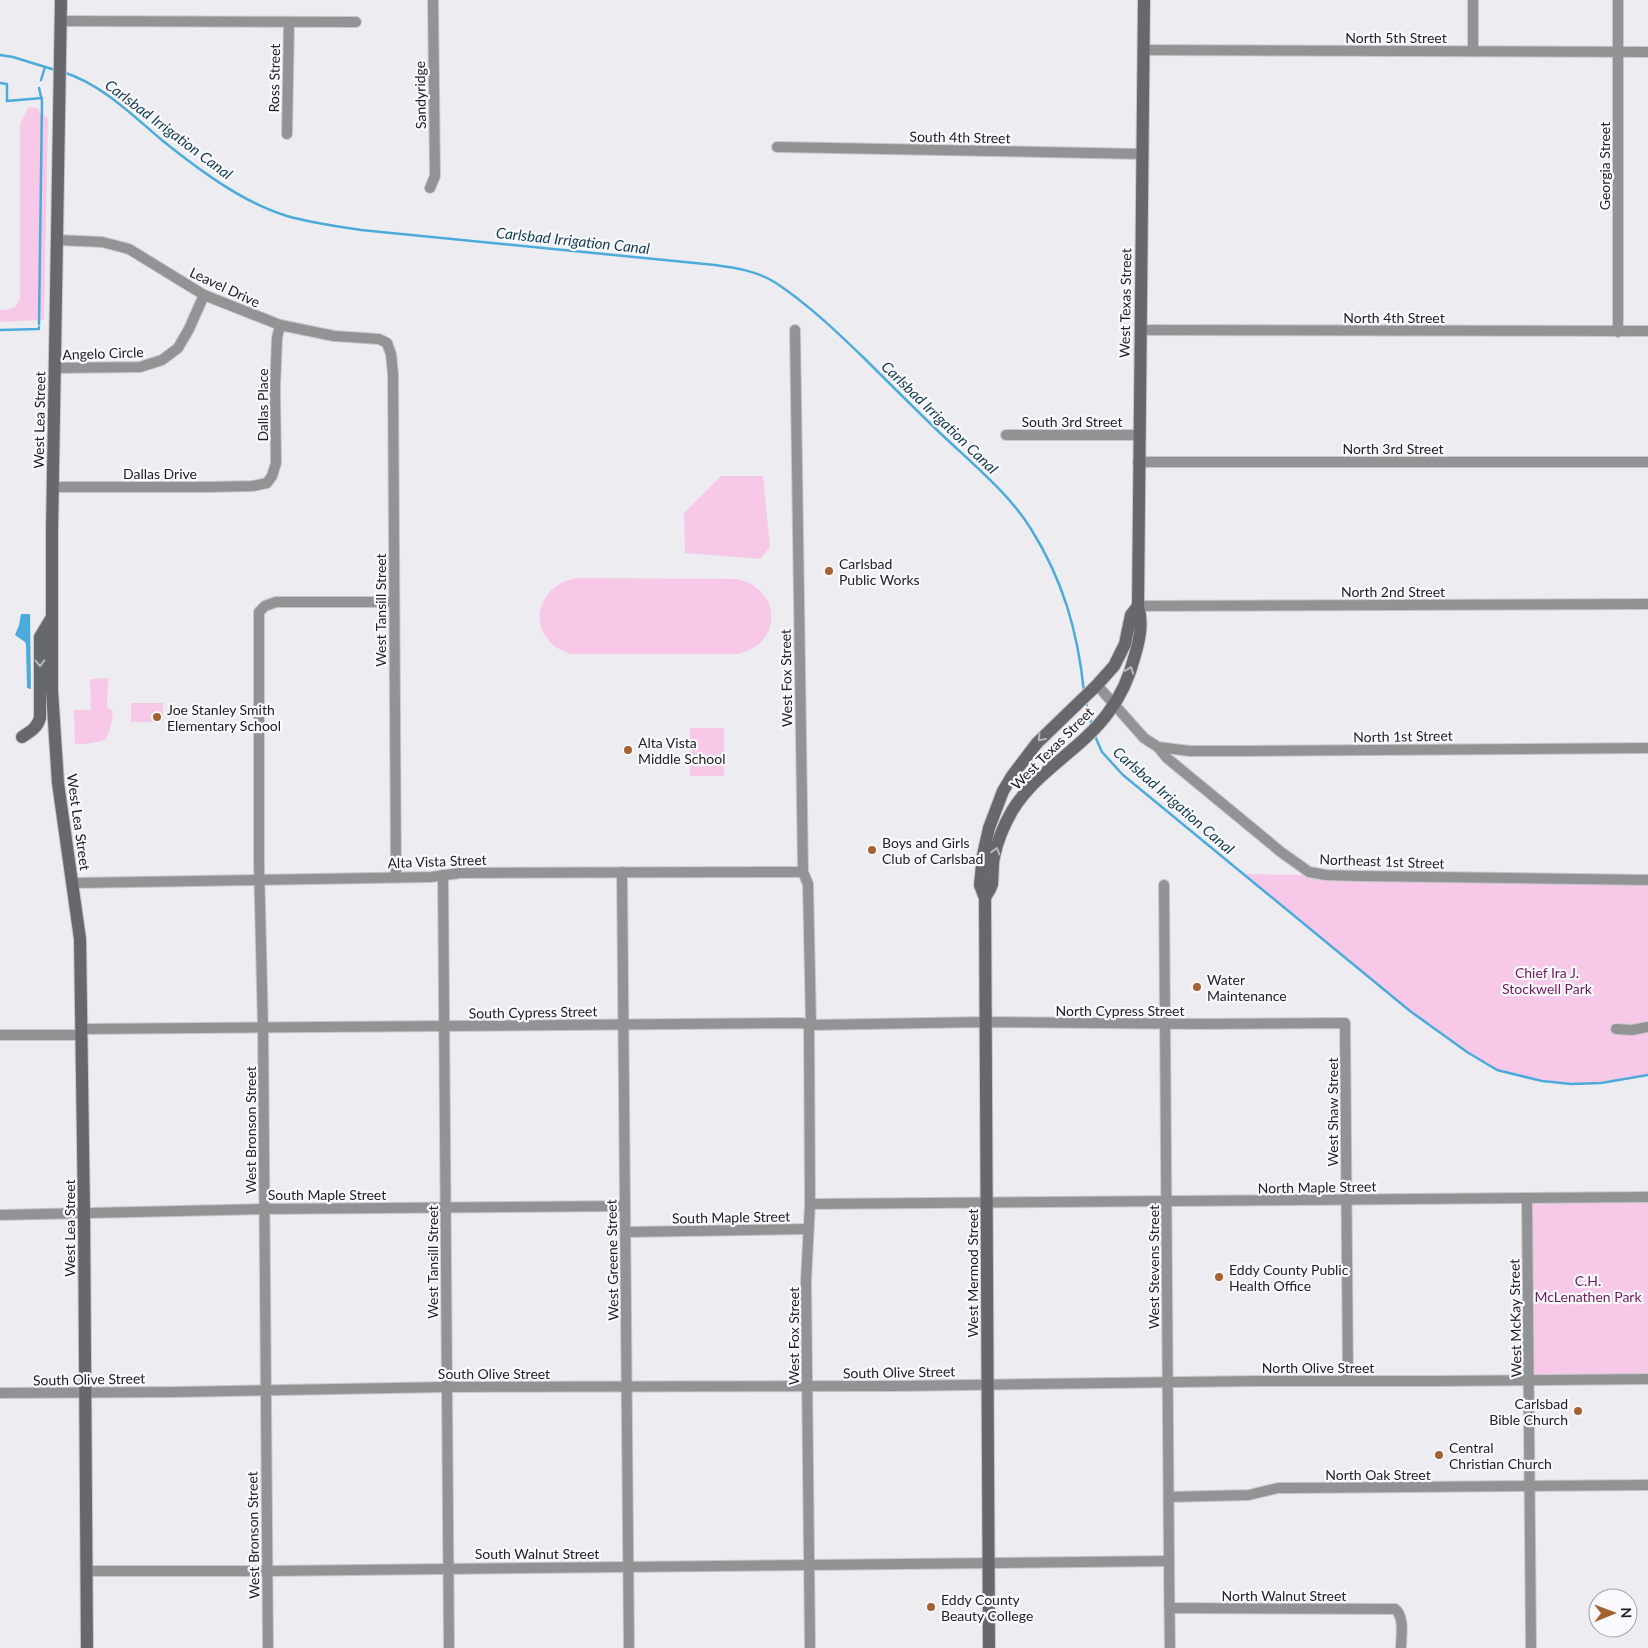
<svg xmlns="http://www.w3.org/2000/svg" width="1648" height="1648" font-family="Lato,sans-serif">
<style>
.green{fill:#f7c8e8}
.water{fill:#4dabdb}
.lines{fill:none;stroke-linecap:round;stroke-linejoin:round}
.stream{stroke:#4dabdb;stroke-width:2.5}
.street-casing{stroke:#c8c8cc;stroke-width:12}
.secondary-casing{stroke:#c8c8cc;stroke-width:14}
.street{stroke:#929395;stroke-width:10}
.secondary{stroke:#67686b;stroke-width:12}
.oneway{stroke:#b8b8bc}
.poi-dot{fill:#a4622e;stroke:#fafafe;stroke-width:2}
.labels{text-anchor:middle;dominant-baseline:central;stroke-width:4.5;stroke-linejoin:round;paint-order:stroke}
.street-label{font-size:14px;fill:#222223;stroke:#fafafe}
.poi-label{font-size:14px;fill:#222223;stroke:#fafafe;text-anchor:start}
.park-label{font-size:14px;fill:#70195e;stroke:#fafafe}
.water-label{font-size:15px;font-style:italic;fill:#133c50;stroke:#fafafe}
</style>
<rect width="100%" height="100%" fill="#ededf1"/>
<g class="green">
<path d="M 31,107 L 39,109 L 40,114 L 46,116 L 48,120 L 44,317 L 43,320 L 0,322 L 0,310 C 10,310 17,309 20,298 L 20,124 L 28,108 Z"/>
<polygon points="721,476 763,476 770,547 760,559 685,553 684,513"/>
<path d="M 579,578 L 737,579 C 783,589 783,645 737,654 L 570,654 C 564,651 557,649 552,644 C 526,620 544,581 579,578 Z"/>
<polygon points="108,678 107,707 113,711 111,726 106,739 102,741 86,744 75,744 74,710 91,710 90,679"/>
<rect x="131" y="703" width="32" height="19"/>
<rect x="690" y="728" width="34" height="48"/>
<polygon points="1242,874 1648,880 1648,1075 1601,1083 1571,1084 1542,1081 1497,1070 1467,1052 1410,1011"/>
<polygon points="1648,1197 1648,1379 1529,1379 1527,1198"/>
</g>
<polygon class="water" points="21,614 30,614 31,689 27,688 26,645 25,642 15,635 19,625"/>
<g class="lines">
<g class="stream">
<polyline points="0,55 13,57 55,70"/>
<path d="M 63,72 C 103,85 132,115 163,141 C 198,169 243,203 287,216 C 311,223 336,226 361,230 L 715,265 C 737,268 757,271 776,283 C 809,305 837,332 865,359 C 889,383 913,407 938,431 C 967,459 1010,494 1031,529 C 1063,580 1078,632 1084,692"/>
<polyline points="41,80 45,67"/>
<polyline points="0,83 7,84 7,101 42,98"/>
<polyline points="39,88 42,101 39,324"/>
<polyline points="0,330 39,329 39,327"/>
<polyline points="1086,703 1092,726"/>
<polyline points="1094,734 1102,752 1123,775 1410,1011 1467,1052 1497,1070 1542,1081 1571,1084 1601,1083 1648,1075"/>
</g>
<g class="street-casing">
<g id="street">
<polyline points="60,21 356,22"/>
<polyline points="1144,50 1648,52"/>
<polyline points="1473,51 1473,0"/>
<polyline points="287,134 289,22"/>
<polyline points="777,147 1142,154"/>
<polyline points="430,188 435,176 433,0"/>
<polyline points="58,240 102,242 129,249 204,295 280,325 334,336 379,339 387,343 391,354 393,374 396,877"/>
<polyline points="795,330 803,872 808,884 811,1025"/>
<polyline points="1140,330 1648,331"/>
<polyline points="1618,332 1618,0"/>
<polyline points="55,368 140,367 162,360 178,348 189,329 204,295"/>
<polyline points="1006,435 1139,435"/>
<polyline points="1138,462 1648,462"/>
<polyline points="53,487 209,487 253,486 267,483 272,476 276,463 275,388 277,338 280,325"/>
<polyline points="1138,606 1648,604"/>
<polyline points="1097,685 1144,738 1158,747 1167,758 1281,852 1309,872 1326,875 1359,876 1648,880"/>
<polyline points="1158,747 1190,751 1245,751 1648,748"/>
<polyline points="622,872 629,1648"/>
<polyline points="443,875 449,1648"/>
<polyline points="73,883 431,877 460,873 803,872"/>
<path d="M 1164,885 C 1167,1140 1166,1394 1170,1648"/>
<polyline points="809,1024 810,1204 806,1281 810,1648"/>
<polyline points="82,1029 801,1023 811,1025 985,1022 1200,1024 1345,1023 1348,1380"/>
<polyline points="1616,1029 1632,1030 1648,1027"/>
<polyline points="0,1035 82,1035"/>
<polyline points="1527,1198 1531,1648"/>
<polyline points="810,1204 1648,1197"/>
<polyline points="0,1215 264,1209 625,1206"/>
<polyline points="626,1232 808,1229"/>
<polyline points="0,1393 176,1392 447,1387 897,1386 1257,1381 1437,1381 1648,1379"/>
<polyline points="1169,1497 1249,1495 1278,1488 1297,1488 1648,1485"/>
<polyline points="86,1571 267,1571 1169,1561"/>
<path d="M 1170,1608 L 1395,1609 C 1405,1617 1401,1636 1401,1648"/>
<polyline points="268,1648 263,1028 259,864 259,612 265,606 276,602 393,602"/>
</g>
</g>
<g class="secondary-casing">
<g id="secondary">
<polyline points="61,0 52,531 52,691 58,783 80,939 84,1213 87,1648"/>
<path d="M 22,737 C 31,731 37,728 40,718 L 40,637 L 52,617"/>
<path d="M 985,898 C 987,893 991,889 992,884 C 993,875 992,866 994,857 C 997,842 1004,825 1012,811 C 1036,771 1081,750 1108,713 C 1121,696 1130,675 1135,655 C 1140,638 1143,622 1138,606 L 1144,0"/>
<polyline points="989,1648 985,898 980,885 983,855 989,828 1003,791 1012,776 1037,743 1097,685 1114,666 1125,644 1131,615 1138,606"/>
</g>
</g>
<use href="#street" class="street"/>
<use href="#secondary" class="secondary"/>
</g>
<defs><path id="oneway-chevron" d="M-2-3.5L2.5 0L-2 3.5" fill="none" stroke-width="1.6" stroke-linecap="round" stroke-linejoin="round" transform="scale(1.25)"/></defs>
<g class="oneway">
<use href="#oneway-chevron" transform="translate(40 663) rotate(89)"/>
<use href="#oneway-chevron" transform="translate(1130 670) rotate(-70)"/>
<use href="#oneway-chevron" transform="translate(1041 738) rotate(132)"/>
<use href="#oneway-chevron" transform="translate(996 851) rotate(-75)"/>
</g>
<g class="poi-dot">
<circle cx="829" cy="571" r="5"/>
<circle cx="157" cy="717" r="5"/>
<circle cx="628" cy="750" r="5"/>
<circle cx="872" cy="850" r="5"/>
<circle cx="1197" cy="987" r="5"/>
<circle cx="1219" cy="1277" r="5"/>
<circle cx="1578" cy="1411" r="5"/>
<circle cx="1439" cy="1455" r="5"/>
<circle cx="931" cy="1607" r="5"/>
</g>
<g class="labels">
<g class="street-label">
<text x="1396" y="37">North 5th Street</text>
<text transform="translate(274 78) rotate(-89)">Ross Street</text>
<text transform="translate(420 95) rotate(-91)">Sandyridge</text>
<text transform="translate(960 137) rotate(1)">South 4th Street</text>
<text transform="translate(1604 166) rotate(-90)">Georgia Street</text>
<text transform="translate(225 287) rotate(25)">Leavel Drive</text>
<text transform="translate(1125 303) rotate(-89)">West Texas Street</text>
<text x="1394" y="317">North 4th Street</text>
<text transform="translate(103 353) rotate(-2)">Angelo Circle</text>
<text transform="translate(262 405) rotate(-90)">Dallas Place</text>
<text transform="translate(39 420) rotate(-89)">West Lea Street</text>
<text x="1072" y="421">South 3rd Street</text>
<text x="1393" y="448">North 3rd Street</text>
<text x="160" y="473">Dallas Drive</text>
<text x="1393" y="591">North 2nd Street</text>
<text transform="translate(380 610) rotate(-90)">West Tansill Street</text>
<text transform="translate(786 678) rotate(-91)">West Fox Street</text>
<text transform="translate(1403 736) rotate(-1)">North 1st Street</text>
<text transform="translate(1052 748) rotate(-45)">West Texas Street</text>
<text transform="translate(79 822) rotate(82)">West Lea Street</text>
<text transform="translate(437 861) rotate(-2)">Alta Vista Street</text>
<text transform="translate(1382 861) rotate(2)">Northeast 1st Street</text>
<text x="1120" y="1010">North Cypress Street</text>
<text transform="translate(533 1012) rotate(-1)">South Cypress Street</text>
<text transform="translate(1332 1112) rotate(-90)">West Shaw Street</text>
<text transform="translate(250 1130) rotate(-90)">West Bronson Street</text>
<text transform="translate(1317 1187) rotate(-1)">North Maple Street</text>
<text x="327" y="1194">South Maple Street</text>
<text transform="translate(731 1217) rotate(-1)">South Maple Street</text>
<text transform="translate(69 1228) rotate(-90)">West Lea Street</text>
<text transform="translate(612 1260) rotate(-91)">West Greene Street</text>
<text transform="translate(432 1262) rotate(-90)">West Tansill Street</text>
<text transform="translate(1153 1267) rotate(-90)">West Stevens Street</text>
<text transform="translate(972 1273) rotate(-90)">West Mermod Street</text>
<text transform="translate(1515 1318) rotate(-91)">West McKay Street</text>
<text transform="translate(793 1336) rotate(-90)">West Fox Street</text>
<text x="1318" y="1367">North Olive Street</text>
<text transform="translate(899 1372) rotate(-1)">South Olive Street</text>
<text x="494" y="1373">South Olive Street</text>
<text transform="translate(89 1379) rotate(-1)">South Olive Street</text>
<text x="1378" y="1474">North Oak Street</text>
<text transform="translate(253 1535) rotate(-91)">West Bronson Street</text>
<text x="537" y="1553">South Walnut Street</text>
<text x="1284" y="1595">North Walnut Street</text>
</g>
<g class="poi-label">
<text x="839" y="563">Carlsbad<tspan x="839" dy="16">Public Works</tspan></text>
<text x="167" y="709">Joe Stanley Smith<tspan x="167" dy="16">Elementary School</tspan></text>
<text x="638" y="742">Alta Vista<tspan x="638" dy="16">Middle School</tspan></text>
<text x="882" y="842">Boys and Girls<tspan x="882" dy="16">Club of Carlsbad</tspan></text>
<text x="1207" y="979">Water<tspan x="1207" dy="16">Maintenance</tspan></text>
<text x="1229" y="1269">Eddy County Public<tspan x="1229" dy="16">Health Office</tspan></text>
<text x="1568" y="1403" text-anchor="end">Carlsbad<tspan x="1568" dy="16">Bible Church</tspan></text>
<text x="1449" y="1447">Central<tspan x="1449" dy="16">Christian Church</tspan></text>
<text x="941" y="1599">Eddy County<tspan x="941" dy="16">Beauty College</tspan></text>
</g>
<g class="park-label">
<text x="1547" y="972">Chief Ira J.<tspan x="1547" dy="16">Stockwell Park</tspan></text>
<text x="1588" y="1280">C.H.<tspan x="1588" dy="16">McLenathen Park</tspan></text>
</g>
<g class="water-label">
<text transform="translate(169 129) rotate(37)">Carlsbad Irrigation Canal</text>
<text transform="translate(573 240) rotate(6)">Carlsbad Irrigation Canal</text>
<text transform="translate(940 417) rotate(44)">Carlsbad Irrigation Canal</text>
<text transform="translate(1174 800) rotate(41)">Carlsbad Irrigation Canal</text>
</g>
</g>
<g transform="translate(1613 1613) rotate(89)"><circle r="24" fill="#fafafe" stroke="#a4a4a6"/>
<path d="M0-4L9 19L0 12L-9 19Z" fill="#a4622e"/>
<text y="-8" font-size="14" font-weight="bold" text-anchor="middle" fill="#222223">N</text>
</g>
</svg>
